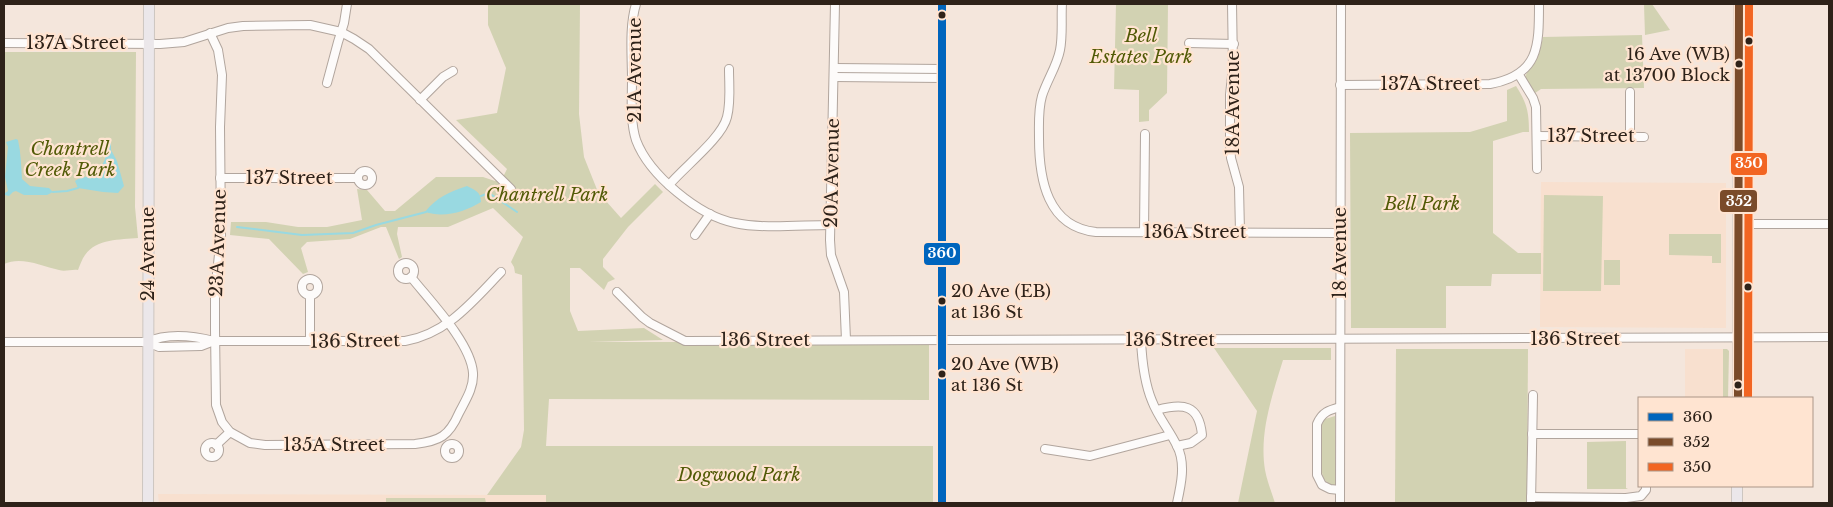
<svg xmlns="http://www.w3.org/2000/svg" width="1833" height="507" font-family="'Libre Baskerville',serif">
<style>
.built{fill:#f8e0cf}
.green{fill:#d2d2b2}
.water{fill:#99d9e1}
.lines{fill:none;stroke-linecap:round;stroke-linejoin:round}
.stream{stroke:#99d9e1;stroke-width:2}
.minor-casing{stroke:#b1a59d;stroke-width:10}
.major-casing{stroke:#cdc6c0;stroke-width:12}
.minor{stroke:#fdfbfa;stroke-width:8}
.major{stroke:#ebe7ea;stroke-width:10}
.bus-1-casing{stroke:#ffe4d1;stroke-width:11}
.bus-2-casing{stroke:#ffe4d1;stroke-width:11}
.bus-3-casing{stroke:#ffe4d1;stroke-width:11}
.bus-1{stroke:#0065bd;stroke-width:8}
.bus-2{stroke:#7a4b2a;stroke-width:8}
.bus-3{stroke:#f26522;stroke-width:8}
.bus-dot{fill:#2e2219;stroke:#ffe4d1;stroke-width:2}
.labels{text-anchor:middle;dominant-baseline:central;stroke-width:4.5;stroke-linejoin:round;paint-order:stroke}
.bus-label{font-size:17px;fill:#2e2219;stroke:#ffe4d1;text-anchor:start}
.park-label{font-size:18px;font-style:italic;fill:#515a06;stroke:#ffe4d1}
.street-label{font-size:18px;fill:#2e2219;stroke:#ffe4d1}
.line-badge{stroke:#ffe4d1;stroke-width:2}
.badge-label{font-size:14px;text-anchor:middle;font-weight:bold;fill:#fff}
</style>
<rect width="100%" height="100%" fill="#f4e6dc"/>
<g class="built">
<polygon points="1541,182 1726,183 1726,328 1540,327"/>
<rect x="1685" y="349" width="38" height="49"/>
<polygon points="158,494 546,495 546,503 159,503"/>
</g>
<g class="green">
<polygon points="488,4 580,4 579,114 584,157 598,192 621,218 655,184 663,192 628,227 603,259 603,267 615,279 608,282 604,290 580,268 570,268 570,311 578,331 644,328 663,340 589,342 929,342 929,400 549,399 546,446 933,446 933,503 546,503 546,495 487,495 521,447 524,430 522,275 515,273 514,267 511,262 523,237 493,208 448,227 398,227 397,234 402,257 399,259 386,227 381,227 350,239 307,242 301,248 308,272 303,274 269,239 230,235 231,222 266,222 298,227 327,227 362,220 357,189 367,190 385,211 395,211 436,177 483,177 495,181 504,175 507,169 456,120 497,113 506,68 488,25"/>
<polygon points="1116,4 1168,4 1167,93 1149,110 1149,121 1139,122 1139,90 1114,89"/>
<polygon points="1646,4 1652,4 1670,30 1645,35 1644,5"/>
<path d="M 1642,35 L 1644,88 L 1541,89 L 1535,93 L 1525,79 C 1526,72 1529,71 1533,65 C 1539,57 1541,47 1543,37 Z"/>
<path d="M 4,52 L 136,52 L 135,207 L 138,238 C 120,240 97,238 85,255 C 82,259 80,265 78,270 C 72,269 65,272 59,270 C 42,266 21,256 4,264 Z"/>
<path d="M 1516,86 C 1527,103 1529,112 1529,132 L 1523,132 L 1493,141 L 1493,233 L 1518,253 L 1541,253 L 1541,274 L 1492,274 L 1491,286 L 1446,286 L 1446,328 L 1351,328 L 1350,133 L 1470,132 L 1507,121 L 1507,90 Z"/>
<polygon points="1544,195 1603,196 1601,291 1543,291"/>
<polygon points="1669,234 1721,234 1721,263 1712,263 1712,256 1669,255"/>
<rect x="1604" y="260" width="16" height="25"/>
<path d="M 1214,348 L 1331,348 L 1331,360 L 1283,360 C 1272,396 1259,433 1265,470 C 1267,481 1272,493 1275,503 L 1238,503 L 1257,411 Z"/>
<polygon points="1396,349 1528,349 1527,503 1395,503"/>
<polygon points="1723,349 1727,349 1729,351 1728,398 1723,398"/>
<path d="M 1335,416 L 1336,486 C 1327,484 1324,481 1322,473 L 1321,423 L 1325,419 Z"/>
<polygon points="1626,441 1626,488 1628,489 1587,489 1587,442"/>
<polygon points="386,498 485,498 486,503 386,503"/>
</g>
<g class="water">
<path d="M 16,139 L 18,140 C 21,153 21,166 22,179 L 30,186 L 49,188 L 53,192 L 47,195 L 24,195 L 16,191 L 13,192 L 9,196 L 5,195 L 5,193 L 8,191 L 5,177 L 8,147 L 6,142 Z"/>
<path d="M 106,140 L 111,143 L 111,150 L 117,161 L 124,186 L 118,193 L 103,192 L 78,188 L 75,181 C 80,177 85,178 90,175 C 106,166 107,157 106,140 Z"/>
<path d="M 467,186 C 475,190 481,192 481,202 C 465,212 444,218 425,212 C 437,197 449,192 467,186 Z"/>
</g>
<g class="lines">
<g class="stream">
<polyline points="53,192 67,191 78,188"/>
<polyline points="481,196 489,193 517,212"/>
<polyline points="237,227 302,235 353,233 376,225 426,212"/>
</g>
<g class="minor-casing">
<g id="minor">
<path d="M 636,4 C 629,27 632,55 632,80 C 632,99 630,121 636,140 C 649,175 699,216 735,223 C 762,229 802,225 831,225"/>
<polyline points="835,4 830,240 831,255 844,292 846,340"/>
<path d="M 1062,4 C 1061,19 1063,35 1060,50 C 1057,66 1047,80 1042,96 C 1038,110 1039,124 1039,138 C 1039,179 1047,227 1096,232 L 1339,233"/>
<polyline points="1232,4 1233,66 1230,95 1230,143 1231,158 1239,187 1240,232"/>
<path d="M 210,33 L 218,50 L 222,75 L 220,127 L 221,235 L 215,293 L 215,330 L 216,405 L 222,422 L 230,432 L 250,443 L 265,445 L 415,444 C 440,441 449,436 459,413 C 465,401 474,388 473,373 C 471,343 430,301 411,277"/>
<polyline points="4,43 160,44 184,42 228,28 243,26 310,25 341,32 354,39 369,49 511,189"/>
<polyline points="1189,43 1234,44"/>
<polyline points="834,68 942,69"/>
<polyline points="1519,75 1533,98 1536,107 1537,169"/>
<polyline points="834,77 942,78"/>
<polyline points="327,83 338,42 344,23 347,4"/>
<path d="M 1340,85 L 1490,84 C 1539,75 1539,47 1539,4"/>
<polyline points="420,100 443,77 453,71"/>
<polyline points="1537,136 1644,137"/>
<polyline points="1630,137 1630,92"/>
<circle cx="365" cy="178" r="7"/>
<polyline points="220,178 357,178"/>
<path d="M 669,185 C 684,167 722,138 727,117 C 731,102 729,85 729,69"/>
<polyline points="1738,224 1829,224"/>
<polyline points="1144,232 1145,134"/>
<polyline points="695,235 710,214"/>
<circle cx="406" cy="271" r="8"/>
<circle cx="310" cy="287" r="8"/>
<polyline points="617,292 642,317 650,323 685,341 1829,337"/>
<path d="M 1141,340 C 1142,361 1144,382 1152,401 C 1158,417 1170,431 1177,446 C 1186,463 1181,485 1177,503"/>
<polyline points="310,341 310,295"/>
<path d="M 4,342 L 147,342 C 167,333 194,336 214,341 L 405,341 C 447,334 473,301 501,272"/>
<polyline points="147,342 159,347 201,346 214,341"/>
<path d="M 1157,410 C 1183,403 1199,404 1202,435 L 1191,443 L 1177,446"/>
<polyline points="1532,434 1639,434"/>
<circle cx="212" cy="450" r="7"/>
<circle cx="452" cy="451" r="7"/>
<polyline points="216,445 230,432"/>
<polyline points="1045,449 1090,456 1170,435"/>
<path d="M 1340,490 L 1330,489 L 1322,485 L 1317,475 L 1317,424 C 1322,412 1329,410 1340,407"/>
<polyline points="1531,497 1626,498 1641,496 1646,490 1646,486"/>
<polyline points="942,503 942,4"/>
<polyline points="1340,503 1341,4"/>
<polyline points="1531,503 1533,395"/>
</g>
</g>
<g class="major-casing">
<g id="major">
<polyline points="1738,398 1739,4"/>
<polyline points="148,503 149,4"/>
<polyline points="1737,503 1737,486"/>
</g>
</g>
<use href="#minor" class="minor"/>
<use href="#major" class="major"/>
<g class="bus-1-casing">
<polyline id="bus-1" points="942,4 942,503"/>
</g>
<g class="bus-2-casing">
<polyline id="bus-2" points="1738,398 1739,4"/>
</g>
<g class="bus-3-casing">
<polyline id="bus-3" points="1748,398 1749,4"/>
</g>
<use href="#bus-1" class="bus-1"/>
<use href="#bus-2" class="bus-2"/>
<use href="#bus-3" class="bus-3"/>
</g>
<g class="bus-dot">
<circle cx="942" cy="15" r="4.5"/>
<circle cx="1749" cy="41" r="4.5"/>
<circle cx="1739" cy="64" r="4.5"/>
<circle cx="1748" cy="287" r="4.5"/>
<circle cx="942" cy="301" r="4.5"/>
<circle cx="942" cy="374" r="4.5"/>
<circle cx="1738" cy="385" r="4.5"/>
</g>
<g class="labels">
<g class="bus-label">
<text x="1730" y="54" text-anchor="end">16 Ave (WB)<tspan x="1730" dy="21">at 13700 Block</tspan></text>
<text x="951" y="291">20 Ave (EB)<tspan x="951" dy="21">at 136 St</tspan></text>
<text x="951" y="364">20 Ave (WB)<tspan x="951" dy="21">at 136 St</tspan></text>
</g>
<g class="park-label">
<text x="1141" y="36">Bell<tspan x="1141" dy="21">Estates Park</tspan></text>
<text x="70" y="149">Chantrell<tspan x="70" dy="21">Creek Park</tspan></text>
<text x="547" y="195">Chantrell Park</text>
<text x="1422" y="204">Bell Park</text>
<text x="739" y="475">Dogwood Park</text>
</g>
<g class="street-label">
<text x="76" y="43">137A Street</text>
<text transform="translate(635 70) rotate(-90)">21A Avenue</text>
<text x="1430" y="84">137A Street</text>
<text transform="translate(1233 103) rotate(-90)">18A Avenue</text>
<text x="1591" y="136">137 Street</text>
<text transform="translate(832 173) rotate(-89)">20A Avenue</text>
<text x="289" y="178">137 Street</text>
<text x="1195" y="232">136A Street</text>
<text transform="translate(218 243) rotate(-88)">23A Avenue</text>
<text transform="translate(1340 253) rotate(-90)">18 Avenue</text>
<text transform="translate(148 254) rotate(-90)">24 Avenue</text>
<text x="1575" y="339">136 Street</text>
<text x="765" y="340">136 Street</text>
<text x="1170" y="340">136 Street</text>
<text transform="translate(355 341) rotate(-1)">136 Street</text>
<text x="334" y="445">135A Street</text>
</g>
</g>
<g class="line-badge">
<rect x="1730" y="152" width="38" height="24" rx="5" fill="#f26522"/>
<rect x="1719" y="189" width="39" height="24" rx="5" fill="#7a4b2a"/>
<rect x="923" y="242" width="38" height="24" rx="5" fill="#0065bd"/>
</g>
<g class="badge-label">
<text x="1749" y="168">350</text>
<text x="1739" y="206">352</text>
<text x="942" y="258">360</text>
</g>
<rect width="1833" height="507" fill="none" stroke="#2e2219" stroke-width="10"/>
<rect x="1638" y="397" width="175" height="90" fill="#ffe4d1" stroke="#ab9687"/>
<rect x="1648" y="413" width="25" height="8" fill="#0065bd" stroke="#ab9687"/>
<text x="1683" y="422" font-size="15" fill="#2e2219">360</text>
<rect x="1648" y="438" width="25" height="8" fill="#7a4b2a" stroke="#ab9687"/>
<text x="1683" y="447" font-size="15" fill="#2e2219">352</text>
<rect x="1648" y="463" width="25" height="8" fill="#f26522" stroke="#ab9687"/>
<text x="1683" y="472" font-size="15" fill="#2e2219">350</text>
</svg>
